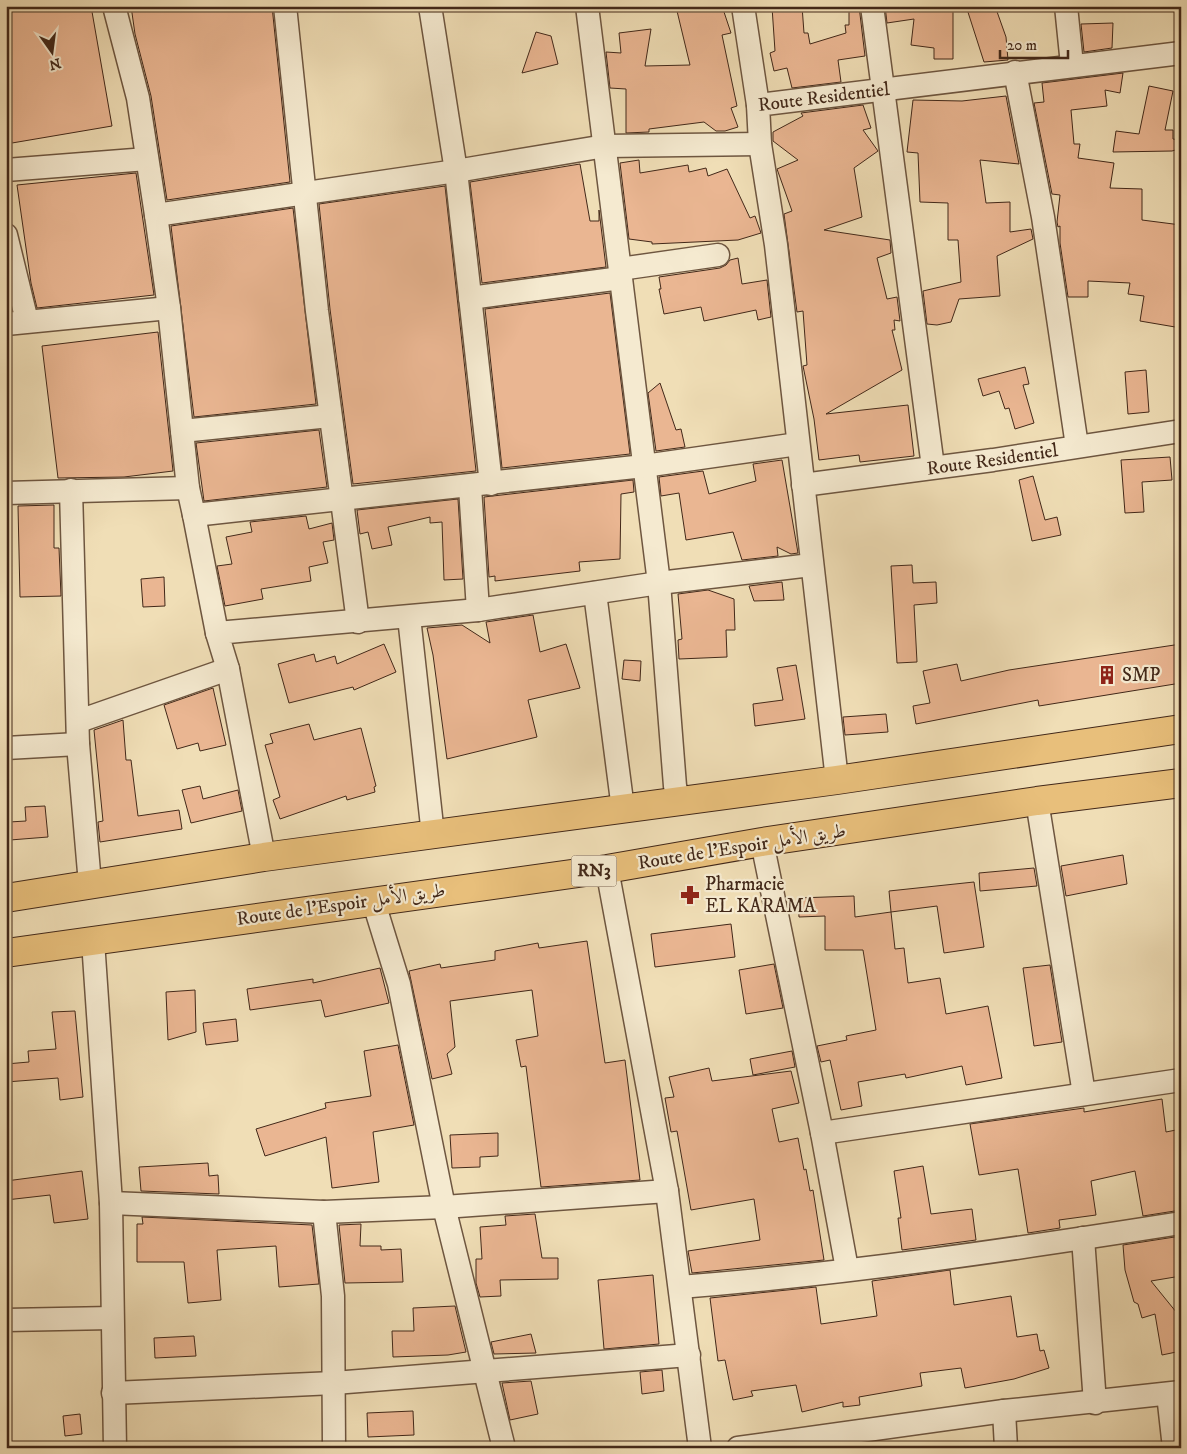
<svg xmlns="http://www.w3.org/2000/svg" width="1187" height="1454" font-family="'IM FELL DW Pica',Amiri,serif">
<style>
.building{fill:#eab692;stroke:#422819}
.lines{fill:none;stroke-linecap:round;stroke-linejoin:round}
.minor-casing{stroke:#6e5640;stroke-width:25}
.highway-casing{stroke:#422819;stroke-width:30}
.minor{stroke:#f5ead0;stroke-width:22}
.highway{stroke:#e8bf7b;stroke-width:28}
.labels{text-anchor:middle;dominant-baseline:central;stroke-width:4.5;stroke-linejoin:round;paint-order:stroke}
.shield{fill:#f5ead0;stroke:#786250;stroke-width:1}
.shield-label{font-size:18px;font-weight:bold;fill:#422819}
.street-label{font-size:19px;fill:#422819;stroke:#f5ead0}
.poi-label{font-size:19px;fill:#422819;stroke:#f5ead0;text-anchor:start}
</style>
<rect width="100%" height="100%" fill="#f0deb6"/>
<filter id="stains"><feTurbulence type="fractalNoise" baseFrequency=".004" numOctaves="4"/><feColorMatrix values="0 0 0 0 .2 0 0 0 0 .09 0 0 0 0 .02 0 0 0 .5 -.17"/></filter>
<radialGradient id="worn" r=".72"><stop offset=".6" stop-color="#630" stop-opacity="0"/><stop offset="1" stop-color="#630" stop-opacity=".3"/></radialGradient>
<g class="building">
<polygon points="6,6 91,6 112,126 12,143 6,111"/>
<polygon points="131,6 272,6 290,182 167,200 151,96 135,34"/>
<polygon points="683,6 722,6 731,33 722,35 737,106 731,108 738,127 725,131 716,131 704,122 649,129 649,132 626,133 626,89 610,88 606,52 621,53 619,33 651,29 645,66 690,65 677,11 687,11"/>
<polygon points="802,6 804,33 808,33 810,44 846,33 845,25 849,25 849,6 859,6 865,56 838,60 841,82 792,88 787,68 774,71 770,53 775,51 772,7"/>
<polygon points="885,6 953,6 953,59 934,59 934,48 911,45 914,19 887,23"/>
<polygon points="966,6 995,6 1006,37 1008,60 984,62"/>
<polygon points="1113,23 1112,48 1084,52 1081,24"/>
<polygon points="536,32 551,36 558,64 522,73"/>
<polygon points="1123,73 1120,93 1105,90 1107,106 1071,110 1074,144 1080,144 1078,158 1114,163 1110,188 1142,189 1142,220 1181,225 1181,328 1140,321 1144,296 1128,294 1130,283 1088,281 1088,297 1068,297 1060,243 1060,226 1058,227 1057,222 1060,195 1052,194 1034,103 1044,102 1042,83"/>
<polygon points="1149,86 1173,91 1165,130 1173,130 1173,139 1179,140 1179,149 1172,151 1113,152 1116,131 1139,134"/>
<polygon points="1006,96 1019,164 980,160 986,203 1010,202 1010,232 1031,229 1033,239 997,256 1000,296 959,299 951,322 937,325 927,324 923,291 961,282 958,240 948,240 948,203 920,202 918,153 907,152 913,100 962,101"/>
<polygon points="863,105 871,128 863,130 878,151 854,168 862,217 824,230 890,240 891,253 877,258 887,299 897,297 900,321 894,320 895,330 892,330 902,370 826,414 908,405 914,456 860,462 859,455 819,460 814,419 803,366 807,365 803,311 797,312 784,214 792,211 777,169 798,160 773,141 773,132 803,116 801,113"/>
<polygon points="639,160 640,173 688,165 689,172 706,168 708,176 727,169 750,218 755,216 761,233 738,240 652,244 652,242 629,239 620,163"/>
<polygon points="580,164 590,221 599,221 599,210 606,267 482,283 470,182"/>
<polygon points="136,173 154,295 37,308 31,283 17,185"/>
<polygon points="445,186 476,471 353,484 330,309 319,204"/>
<polygon points="293,208 316,404 194,417 171,226"/>
<polygon points="738,258 742,284 767,280 771,317 758,320 756,310 704,321 701,307 664,314 659,289 661,289 659,277 720,268 726,265 730,260"/>
<polygon points="610,293 630,454 502,468 485,309"/>
<polygon points="158,332 173,471 124,477 58,478 42,346"/>
<polygon points="1025,367 1029,384 1023,385 1034,423 1015,429 1009,408 1005,409 999,391 983,396 978,379"/>
<polygon points="1146,370 1149,412 1128,414 1125,372"/>
<polygon points="660,383 676,430 681,429 685,447 656,451 648,393"/>
<polygon points="319,430 327,487 204,501 196,443"/>
<polygon points="1170,457 1172,480 1142,482 1144,512 1125,513 1121,460"/>
<polygon points="782,460 798,553 791,554 777,547 778,556 742,560 733,532 686,540 679,493 661,496 659,477 703,471 709,494 756,481 753,464"/>
<polygon points="1033,476 1045,520 1057,517 1061,535 1032,541 1019,480"/>
<polygon points="633,480 634,492 621,494 620,559 579,562 580,571 495,581 495,576 489,577 484,497"/>
<polygon points="458,499 463,579 444,580 442,522 430,523 430,517 388,527 392,545 372,549 368,532 360,534 357,510"/>
<polygon points="54,505 54,548 59,548 61,596 20,597 18,506"/>
<polygon points="306,516 309,529 332,523 334,540 323,542 328,563 309,567 311,581 261,589 263,599 225,606 217,566 232,564 226,537 252,532 250,522"/>
<polygon points="912,565 913,583 936,582 937,603 914,605 917,662 897,663 891,566"/>
<polygon points="164,577 165,606 143,607 141,579"/>
<polygon points="782,582 784,600 754,601 749,586"/>
<polygon points="708,590 734,599 735,630 726,630 727,657 679,659 678,640 682,639 678,594"/>
<polygon points="533,615 540,652 566,644 580,688 528,700 537,737 447,759 433,655 427,628 462,625 490,643 486,622"/>
<polygon points="384,644 396,672 354,690 353,687 289,703 278,664 314,654 316,662 335,656 337,664"/>
<polygon points="1181,644 1181,683 1039,706 1038,700 916,724 913,706 930,703 923,671 957,664 961,681 1009,670"/>
<polygon points="624,660 641,661 640,681 622,679"/>
<polygon points="796,665 805,719 755,726 753,704 783,700 777,668"/>
<polygon points="213,688 226,745 200,751 198,743 177,749 164,705"/>
<polygon points="886,714 888,732 845,735 843,717"/>
<polygon points="123,720 126,760 131,760 138,816 179,810 182,829 100,842 98,822 103,821 94,730"/>
<polygon points="309,724 314,740 361,728 376,786 374,787 375,792 347,800 346,796 280,819 273,800 280,797 265,745 273,743 270,734"/>
<polygon points="200,786 203,799 238,790 242,811 191,823 182,790"/>
<polygon points="45,806 48,837 10,840 9,822 26,821 25,807"/>
<polygon points="1123,855 1127,884 1066,896 1061,866"/>
<polygon points="1034,868 1037,886 980,891 979,873"/>
<polygon points="974,882 984,947 944,953 937,906 891,912 889,891"/>
<polygon points="854,896 855,917 891,912 895,949 904,948 908,983 940,978 946,1014 988,1006 1002,1078 966,1085 962,1066 906,1078 905,1074 858,1082 862,1106 841,1110 830,1060 821,1062 817,1046 847,1040 846,1036 876,1030 863,950 825,950 825,916 799,917 798,898"/>
<polygon points="731,924 735,957 655,967 651,934"/>
<polygon points="587,941 605,1063 625,1060 640,1180 541,1187 526,1066 521,1067 516,1040 538,1036 532,990 450,1001 455,1047 447,1054 452,1074 432,1079 409,971 440,964 441,968 495,960 495,951 538,943 539,948"/>
<polygon points="774,964 783,1008 746,1014 739,970"/>
<polygon points="1050,965 1062,1042 1034,1046 1023,968"/>
<polygon points="380,968 389,1003 325,1017 321,1000 250,1010 247,989 313,979 313,983"/>
<polygon points="195,990 196,1032 168,1040 166,992"/>
<polygon points="75,1011 83,1097 60,1100 58,1078 6,1082 6,1064 29,1062 28,1051 56,1049 52,1012"/>
<polygon points="236,1019 238,1041 206,1045 203,1023"/>
<polygon points="398,1045 414,1125 373,1132 379,1182 332,1188 326,1137 265,1156 256,1129 326,1108 325,1103 371,1096 364,1051"/>
<polygon points="792,1051 795,1067 753,1075 750,1059"/>
<polygon points="709,1068 712,1081 791,1071 799,1103 772,1109 779,1142 798,1138 804,1170 806,1169 810,1191 813,1190 824,1260 692,1273 688,1251 760,1240 754,1199 691,1210 677,1131 671,1132 665,1098 674,1097 669,1077"/>
<polygon points="1162,1099 1166,1132 1181,1129 1181,1210 1143,1216 1135,1171 1091,1181 1096,1215 1059,1220 1060,1228 1028,1233 1018,1169 979,1175 970,1124 1084,1108 1084,1112"/>
<polygon points="498,1133 498,1156 480,1157 480,1167 452,1168 450,1135"/>
<polygon points="208,1163 209,1176 218,1175 219,1194 141,1191 139,1167"/>
<polygon points="923,1166 931,1214 972,1209 976,1240 902,1250 898,1218 901,1218 894,1171"/>
<polygon points="82,1171 88,1219 54,1223 50,1195 6,1200 6,1181"/>
<polygon points="535,1214 542,1258 558,1258 558,1279 500,1280 501,1296 480,1297 476,1283 476,1259 482,1259 480,1227 506,1225 505,1216"/>
<polygon points="142,1217 312,1225 319,1284 279,1287 276,1246 217,1250 221,1300 188,1303 184,1262 137,1262 137,1224 143,1224"/>
<polygon points="361,1224 360,1246 381,1246 381,1250 401,1249 403,1282 345,1283 339,1225"/>
<polygon points="1181,1236 1181,1276 1151,1281 1181,1318 1181,1351 1162,1355 1155,1314 1142,1318 1138,1304 1134,1302 1125,1270 1123,1245"/>
<polygon points="950,1270 954,1305 1011,1296 1017,1337 1037,1334 1040,1351 1044,1350 1049,1368 1014,1379 965,1388 961,1368 920,1373 922,1386 859,1397 860,1405 843,1407 843,1402 802,1412 796,1385 751,1391 753,1396 733,1400 725,1360 718,1361 710,1298 816,1287 821,1324 877,1316 872,1281"/>
<polygon points="653,1275 659,1344 604,1349 598,1280"/>
<polygon points="455,1306 466,1352 448,1355 393,1357 392,1331 414,1331 413,1308"/>
<polygon points="531,1334 536,1353 494,1354 491,1342"/>
<polygon points="194,1336 196,1356 155,1358 154,1338"/>
<polygon points="662,1370 664,1391 642,1394 640,1372"/>
<polygon points="531,1381 538,1414 510,1420 502,1383"/>
<polygon points="413,1411 414,1435 368,1437 367,1413"/>
<polygon points="80,1414 82,1434 65,1436 63,1416"/>
</g>
<g class="lines">
<g class="minor-casing">
<g id="minor">
<polyline points="114,6 138,98 156,215"/>
<polyline points="285,6 317,311 358,622"/>
<polyline points="430,6 456,171 491,484"/>
<polyline points="587,6 659,583 675,786 679,801"/>
<polyline points="743,6 758,105"/>
<polyline points="872,6 933,467"/>
<polyline points="1066,6 1072,65"/>
<polyline points="1015,72 1043,217 1077,446"/>
<polyline points="6,170 147,159"/>
<polyline points="6,235 27,321"/>
<polyline points="620,269 718,255"/>
<polyline points="470,298 621,278"/>
<polyline points="6,324 169,308"/>
<polyline points="182,431 330,416"/>
<path id="s1" d="M 803,485 L 993,460 L 1181,431"/>
<polyline points="470,487 478,610"/>
<polyline points="71,490 78,744 90,884"/>
<polyline points="6,493 188,488"/>
<polyline points="194,515 188,488 169,308 156,215 456,171 605,146 760,144"/>
<polyline points="595,593 623,809"/>
<polyline points="409,617 433,835"/>
<polyline points="217,633 194,515 644,466 798,444"/>
<polyline points="79,721 228,669"/>
<polyline points="6,748 78,744"/>
<path id="s2" d="M 837,780 L 776,245 L 760,144 L 758,105 L 1181,53"/>
<polyline points="1037,801 1084,1094"/>
<polyline points="762,842 822,1133 847,1269"/>
<polyline points="264,857 228,669 217,633 478,610 659,583 811,565"/>
<polyline points="607,869 667,1191 700,1448"/>
<polyline points="373,900 399,984 444,1207 504,1448"/>
<polyline points="93,941 111,1203 115,1448"/>
<polyline points="822,1133 1181,1080"/>
<polyline points="111,1203 324,1212 444,1207 667,1191"/>
<polyline points="324,1212 333,1296 334,1448"/>
<polyline points="1083,1238 1095,1403"/>
<path d="M 680,1287 C 846,1274 1016,1249 1181,1223"/>
<polyline points="6,1320 112,1318"/>
<polyline points="113,1393 334,1383 689,1355"/>
<polyline points="1168,1394 1174,1448"/>
<polyline points="1004,1411 1006,1448"/>
<polyline points="738,1448 1004,1411 1181,1392"/>
</g>
</g>
<g class="highway-casing">
<g id="highway">
<polyline points="6,898 264,857 837,780 1181,729"/>
<polyline points="6,953 607,869 762,842 1037,801 1181,783"/>
</g>
</g>
<use href="#minor" class="minor"/>
<use href="#highway" class="highway"/>
</g>
<defs>
<g id="building-bare" transform="scale(1.5)"><path d="M-4-6H4V6H1V3H-1V6H-4ZM-2.5-4.3h1.7v1.8h-1.7ZM.8-4.3h1.7v1.8H.8ZM-2.5-1h1.7V.8h-1.7ZM.8-1h1.7V.8H.8Z" fill="#8f2418" stroke="#f5ead0" stroke-width="2.5" paint-order="stroke"/></g>
<g id="pharmacy-bare" transform="scale(1.5)"><path d="M-2-6h4v4h4v4h-4v4h-4v-4h-4v-4h4Z" fill="#8f2418" stroke="#f5ead0" stroke-width="2.5" paint-order="stroke"/></g>
</defs>
<g fill-rule="evenodd">
<use href="#building-bare" x="1107" y="675"/>
<use href="#pharmacy-bare" x="690" y="895"/>
</g>
<g class="labels">
<rect class="shield" x="571.5" y="855.5" width="45" height="31" rx="4"/>
<g class="shield-label">
<text x="594" y="871">RN3</text>
</g>
<g class="street-label">
<text stroke="none"><textPath href="#s2" startOffset="746">Route Residentiel</textPath></text>
<text stroke="none"><textPath href="#s1" startOffset="191">Route Residentiel</textPath></text>
<text transform="translate(742 847) rotate(-9)">Route de l’Espoir طريق الأمل</text>
<text transform="translate(341 905) rotate(-8)">Route de l’Espoir طريق الأمل</text>
</g>
<g class="poi-label">
<text x="1122" y="675">SMP</text>
<text x="705" y="884">Pharmacie<tspan x="705" dy="22">EL KARAMA</tspan></text>
</g>
</g>
<rect width="1187" height="1454" fill="none" stroke="#f0deb6" stroke-width="25"/>
<rect x="8" y="8" width="1172" height="1439" fill="none" stroke="#422819" stroke-width="2.5"/>
<rect x="12" y="12" width="1162" height="1429" fill="none" stroke="#422819"/>
<g transform="translate(52 52) rotate(166)" stroke="#f5ead0" stroke-width="4" paint-order="stroke">
<path d="M0-4L9 19L0 12L-9 19Z" fill="#422819"/>
<text y="-8" font-size="14" font-weight="bold" text-anchor="middle" fill="#422819">N</text>
</g>
<path d="M1000 50v8h68v-8" fill="none" stroke="#422819" stroke-width="2.5"/>
<text x="1007" y="50" font-size="15" fill="#422819" stroke="#f5ead0" stroke-width="4" paint-order="stroke">20 m</text>
<rect width="100%" height="100%" filter="url(#stains)"/>
<rect width="100%" height="100%" fill="url(#worn)"/>
</svg>
